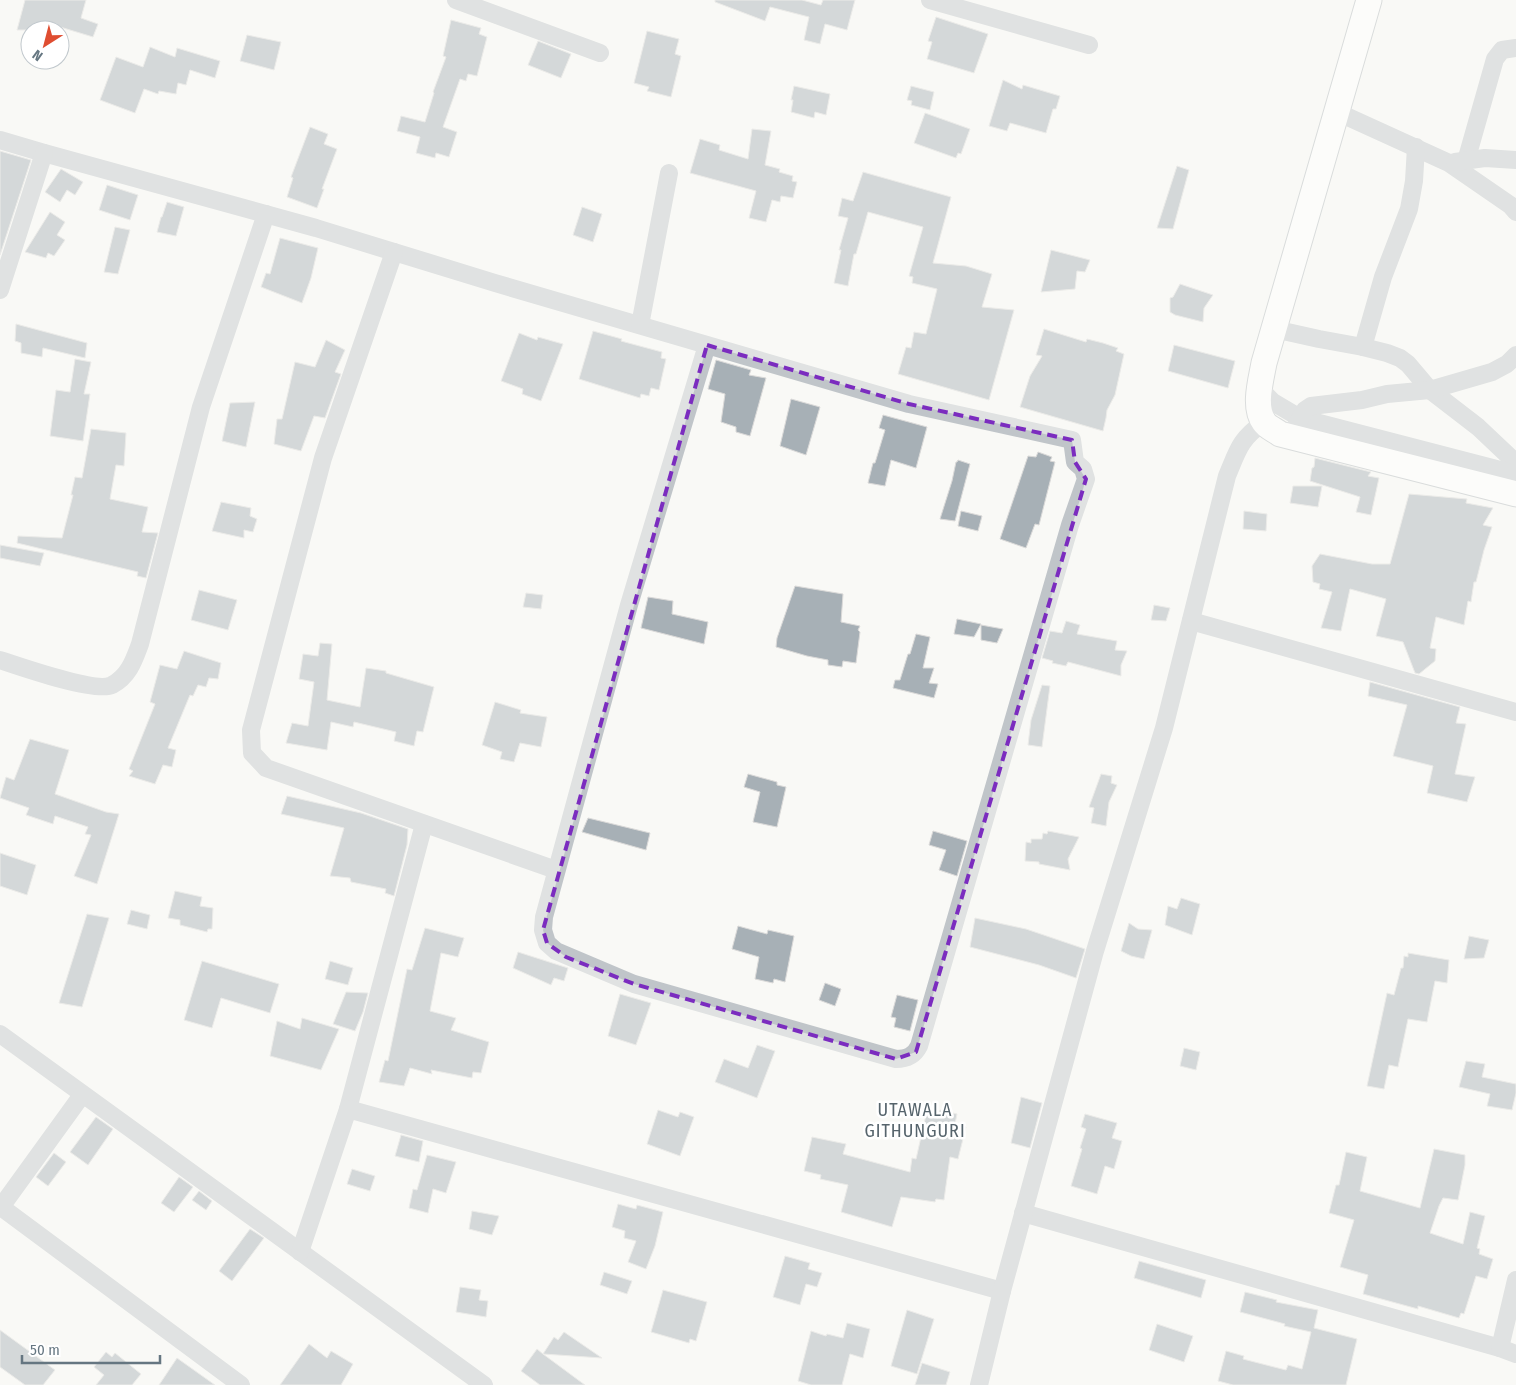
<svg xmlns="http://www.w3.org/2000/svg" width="1516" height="1385" font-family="'Fira Sans Condensed',sans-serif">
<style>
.building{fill:#a7b0b6;stroke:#dbdad9}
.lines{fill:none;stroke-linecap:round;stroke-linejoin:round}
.secondary-casing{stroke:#b3b9bd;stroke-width:27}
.street{stroke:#c0c5c9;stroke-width:18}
.secondary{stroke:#fff;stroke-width:25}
.marked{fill:none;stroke:#7b2cbf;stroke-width:4;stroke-dasharray:10 6;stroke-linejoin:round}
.labels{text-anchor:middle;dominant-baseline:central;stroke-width:5;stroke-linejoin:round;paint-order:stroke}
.quarter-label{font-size:18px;letter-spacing:1px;fill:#56646c;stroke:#fff}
</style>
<rect width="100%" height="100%" fill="#f9f9f6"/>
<g class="building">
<polygon points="25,0 86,0 81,18 98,24 93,37 47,23 45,30 17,30"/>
<polygon points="715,0 802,0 821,5 823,0 855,0 847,30 825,24 820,44 804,40 809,17 770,7 765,21 715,2"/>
<polygon points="936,17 988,34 974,73 927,59 932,42 928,41"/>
<polygon points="451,20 481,28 479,34 487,37 477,76 468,74 466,81 460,79 443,127 457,132 449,157 436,153 435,158 416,153 420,137 397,131 401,116 425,122 434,93 433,92 446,57 443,56"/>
<polygon points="647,31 679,39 675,54 681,56 671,97 647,91 649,87 634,83"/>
<polygon points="247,35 281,42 274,70 240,61"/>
<polygon points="538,41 571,54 561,78 528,65"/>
<polygon points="150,47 175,57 177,48 220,61 215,78 190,70 186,85 178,83 176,94 159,91 158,94 144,89 135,113 100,100 116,57 143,67"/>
<polygon points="1003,80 1022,89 1023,85 1060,96 1056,109 1053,109 1046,133 1010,123 1007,131 989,126"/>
<polygon points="794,86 830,94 826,115 815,112 814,118 791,112 793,100 791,100"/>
<polygon points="911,86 934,92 930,110 911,105 912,101 907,100"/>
<polygon points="925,113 970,129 961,154 958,153 956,158 914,143"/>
<polygon points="310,127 328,134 324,144 337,149 322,189 324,189 317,208 287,197 293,178 291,177"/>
<polygon points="752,129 771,131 765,165 780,169 779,172 793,176 792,181 797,182 793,198 781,196 780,202 772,200 766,222 749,218 756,191 690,173 700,139 720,145 719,150 748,159"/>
<polygon points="0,151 31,160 0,255"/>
<polygon points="1177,166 1189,170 1173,229 1157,228"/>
<polygon points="61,169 83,182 75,195 67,190 60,202 45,192"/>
<polygon points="863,172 951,197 933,263 966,266 992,274 982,307 1014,310 989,400 898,374 906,347 911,348 914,332 926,334 937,289 912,283 913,277 909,276 923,227 868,212 856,254 854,254 848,286 834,283 841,250 839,250 848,218 838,216 842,198 853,201"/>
<polygon points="107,185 138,195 130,220 99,210"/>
<polygon points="167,202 184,207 176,236 157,232 161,217 162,217"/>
<polygon points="582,207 602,214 593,242 573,235"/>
<polygon points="50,212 65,222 57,235 65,240 54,256 48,253 46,258 25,252"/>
<polygon points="115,227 130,230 118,274 104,272"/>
<polygon points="280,238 318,248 311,278 302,303 261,287 266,273 270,274"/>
<polygon points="1051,250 1090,260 1085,272 1077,271 1075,289 1041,292"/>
<polygon points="1180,284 1213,295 1204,308 1203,322 1175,315 1170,312 1170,298 1173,297"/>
<polygon points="16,324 87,343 85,358 43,348 42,357 21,353 21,343 15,341"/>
<polygon points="1044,329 1086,342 1087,339 1103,343 1118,348 1116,351 1124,354 1115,395 1107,410 1106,418 1103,431 1020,407 1030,376 1042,356 1036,355"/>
<polygon points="593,331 622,339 621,341 662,352 661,358 666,359 659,390 651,388 649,396 641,394 640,398 579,379"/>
<polygon points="519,333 537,340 538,337 563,344 541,401 522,394 523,389 501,381"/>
<polygon points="326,340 345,350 335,372 341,374 325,418 314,416 301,451 274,444 277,419 282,419 295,362 315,367"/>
<polygon points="1174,345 1235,361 1228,388 1168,371"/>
<polygon points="75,359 91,362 84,394 90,394 83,441 50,436 56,390 70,392"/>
<polygon points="716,360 751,370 749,375 766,378 750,436 736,432 736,427 721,422 725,394 708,389"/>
<polygon points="791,399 820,407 806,455 780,446"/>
<polygon points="255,402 246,447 222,441 230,403"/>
<polygon points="883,415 927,427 916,468 891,460 885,486 868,483 873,463 875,463 885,430 879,428"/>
<polygon points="91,429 126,433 124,466 116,465 110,499 148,507 142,532 158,533 146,578 137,576 138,572 17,543 18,536 62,538 73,495 71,495 75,477 82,478"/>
<polygon points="1038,452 1052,457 1050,461 1055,462 1039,525 1035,524 1026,548 1000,539 1028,456 1036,457"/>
<polygon points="1315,458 1371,472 1368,476 1379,478 1371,515 1356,512 1360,497 1310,481 1312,468 1314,467"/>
<polygon points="958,460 970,464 955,521 940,519 952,481 956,462 957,462"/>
<polygon points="1293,486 1322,486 1318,507 1290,503"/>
<polygon points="1409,494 1467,499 1466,503 1493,508 1483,525 1492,527 1484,550 1476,582 1474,582 1471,602 1468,601 1464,625 1436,617 1430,648 1436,649 1435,661 1419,674 1415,673 1403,642 1376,636 1386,599 1350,589 1341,631 1321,628 1332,592 1319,589 1320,584 1313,582 1312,566 1320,554 1372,564 1390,564"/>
<polygon points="221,502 251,508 250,516 257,519 253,532 244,530 244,538 212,531"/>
<polygon points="961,511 982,516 978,531 958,526"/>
<polygon points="1244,511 1267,514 1266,531 1243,529"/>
<polygon points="0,545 44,553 40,566 0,558"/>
<polygon points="795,586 843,594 841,622 860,626 858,630 860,632 856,663 843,661 842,667 828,665 828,660 807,656 776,647 777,638"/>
<polygon points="199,590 237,600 228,630 191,620"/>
<polygon points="526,593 543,595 541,609 523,607"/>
<polygon points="648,597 673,601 672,614 708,622 704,644 641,628"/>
<polygon points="1154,605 1170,608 1166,621 1151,620"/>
<polygon points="957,619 981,624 974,637 954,634"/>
<polygon points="1066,621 1080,625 1077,634 1117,641 1115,650 1127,651 1121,665 1121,676 1068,662 1066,666 1052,663 1053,661 1042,658 1050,631 1062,633"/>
<polygon points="981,625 1003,629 997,643 981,640"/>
<polygon points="916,634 930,637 923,668 934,668 929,683 938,684 934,698 893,688 895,680 900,680 908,654 910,654"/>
<polygon points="320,643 332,644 327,700 360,707 366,668 386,671 386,673 434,687 423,732 417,731 414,746 394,741 396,732 354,722 353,727 331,722 327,750 286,743 292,723 308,726 314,682 299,679 303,654 318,656"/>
<polygon points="184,651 221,663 218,679 209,678 206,687 198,685 193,696 190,695 168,748 176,750 172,767 163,765 155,784 129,776 133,771 129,769 155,704 150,702 160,665 177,669"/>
<polygon points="1370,682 1460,707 1456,723 1466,724 1455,774 1475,777 1467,802 1427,793 1433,766 1393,756 1407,705 1368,696"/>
<polygon points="1042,685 1050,686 1042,747 1028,745 1031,720"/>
<polygon points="495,702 521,710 520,713 547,717 541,747 520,743 514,762 500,759 502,752 482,745"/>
<polygon points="30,739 69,750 55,794 106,812 119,814 97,884 74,876 91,835 85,834 88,827 55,816 53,824 26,815 29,808 0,798 6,777 14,780"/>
<polygon points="748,774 777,782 777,785 786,787 777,827 753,822 760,792 744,787"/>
<polygon points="1101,774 1112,776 1111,783 1117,785 1109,802 1106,826 1091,823 1094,808 1089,807"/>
<polygon points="287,796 361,813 408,829 407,845 394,896 385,893 386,889 351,882 350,878 330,876 344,828 281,814"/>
<polygon points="588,818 650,833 646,850 582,832"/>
<polygon points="933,831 967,841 957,876 939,870 946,850 929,845"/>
<polygon points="1048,831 1079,837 1068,859 1070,870 1039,864 1039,862 1025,861 1026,842 1031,843 1031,839 1042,839 1043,833 1047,834"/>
<polygon points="0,853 36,865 27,895 0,886"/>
<polygon points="175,891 202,897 200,906 213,908 212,929 208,929 207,932 180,925 180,920 168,918"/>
<polygon points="1181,898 1200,904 1192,935 1165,925 1168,906 1177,909"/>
<polygon points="131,910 150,915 147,929 127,924"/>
<polygon points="87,914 109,918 82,1007 59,1003"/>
<polygon points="975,918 1026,929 1085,949 1076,978 1039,965 970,947"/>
<polygon points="1129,923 1138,929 1152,930 1144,959 1131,956 1121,951"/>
<polygon points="738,926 767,934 768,930 794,936 785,982 774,979 773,983 755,979 759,957 732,949"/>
<polygon points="425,928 464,938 458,957 441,953 430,1011 456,1018 451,1030 489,1042 481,1073 473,1072 472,1078 431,1070 432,1074 410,1068 404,1086 379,1082 385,1060 388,1061 407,969 412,970"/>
<polygon points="1469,936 1489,940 1484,958 1464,959"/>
<polygon points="518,952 568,968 564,981 554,978 551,985 513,968"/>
<polygon points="1408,953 1449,960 1447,983 1435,981 1427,1022 1408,1019 1398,1067 1389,1065 1384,1089 1367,1086 1387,993 1394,995 1401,968 1403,968 1404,956 1408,957"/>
<polygon points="202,961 279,984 270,1013 221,998 212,1028 184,1020"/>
<polygon points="330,961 353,968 348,985 325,979"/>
<polygon points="825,983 841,989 835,1006 819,1000"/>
<polygon points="346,992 368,993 363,1012 355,1031 333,1024"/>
<polygon points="620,994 651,1003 636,1045 608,1036"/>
<polygon points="897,995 918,1000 910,1031 894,1027 896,1018 891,1017"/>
<polygon points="302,1018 339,1029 321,1070 270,1056 277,1021 300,1029"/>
<polygon points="757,1045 775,1051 757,1098 715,1082 724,1059 748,1068"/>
<polygon points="1184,1048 1200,1052 1196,1070 1180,1066"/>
<polygon points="1466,1061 1485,1064 1482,1077 1516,1084 1516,1093 1512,1110 1487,1106 1490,1094 1459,1087"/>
<polygon points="1021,1097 1042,1103 1030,1148 1011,1143"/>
<polygon points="658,1110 678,1117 680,1112 694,1117 680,1156 647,1144"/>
<polygon points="940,1110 957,1114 955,1124 966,1127 958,1159 950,1157 944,1200 936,1199 935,1202 901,1197 892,1227 841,1212 848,1185 820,1179 821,1175 804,1171 812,1137 846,1144 843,1154 910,1172 912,1158 916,1159 926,1115 938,1118"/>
<polygon points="1085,1114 1117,1123 1112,1138 1122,1141 1114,1169 1105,1166 1097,1194 1071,1186 1082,1149 1080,1148 1086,1129 1081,1127"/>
<polygon points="96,1117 113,1129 88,1165 70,1152"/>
<polygon points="401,1135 423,1141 419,1162 395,1156"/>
<polygon points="1434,1149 1465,1155 1465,1165 1458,1200 1443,1198 1439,1206 1430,1233 1463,1244 1470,1212 1485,1216 1477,1248 1480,1249 1479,1254 1493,1259 1487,1279 1476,1276 1464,1314 1461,1313 1459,1318 1418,1306 1418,1309 1363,1294 1368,1275 1340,1267 1354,1220 1329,1213 1336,1185 1339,1185 1346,1152 1367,1157 1360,1191 1420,1208"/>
<polygon points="54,1153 66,1162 48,1186 36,1177"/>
<polygon points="427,1155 456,1162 446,1193 433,1189 428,1213 409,1208 413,1189 417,1190"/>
<polygon points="352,1169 375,1176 370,1191 347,1184"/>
<polygon points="179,1177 193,1187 174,1212 161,1203"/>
<polygon points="199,1191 212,1201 206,1210 192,1200"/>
<polygon points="618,1204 636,1209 637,1205 663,1212 655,1246 646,1269 628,1262 636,1241 624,1238 625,1231 612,1227"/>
<polygon points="472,1211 499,1216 492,1235 469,1229"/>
<polygon points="250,1229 264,1238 232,1281 219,1271"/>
<polygon points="785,1256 810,1263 808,1269 822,1273 817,1287 806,1284 800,1305 773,1297"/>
<polygon points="1139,1261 1206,1280 1201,1298 1134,1278"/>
<polygon points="604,1272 632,1281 627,1294 600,1285"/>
<polygon points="460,1287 481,1290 479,1300 488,1301 486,1317 456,1312"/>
<polygon points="663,1290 707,1302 696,1341 690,1339 689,1343 651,1332"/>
<polygon points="1245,1292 1277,1300 1276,1302 1318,1310 1314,1328 1357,1339 1346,1385 1233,1385 1218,1381 1226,1351 1244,1356 1243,1359 1286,1370 1288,1365 1302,1369 1311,1332 1284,1326 1285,1324 1240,1312"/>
<polygon points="907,1310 934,1319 917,1374 891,1366"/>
<polygon points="847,1323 870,1329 863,1358 850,1354 842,1385 811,1385 798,1381 811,1331 826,1336 827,1334 843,1338"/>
<polygon points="1157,1324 1193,1336 1184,1362 1149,1350"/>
<polygon points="0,1330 55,1370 43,1385 25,1385 0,1367"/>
<polygon points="564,1332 602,1358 543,1354 585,1385 540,1385 521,1371 537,1349 543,1354 554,1337 558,1340"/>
<polygon points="309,1344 327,1358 331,1351 353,1364 341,1385 280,1385"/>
<polygon points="106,1352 112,1357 115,1353 141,1374 132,1385 96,1385 104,1375 94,1367"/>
<polygon points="177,1358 215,1385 159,1385"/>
<polygon points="922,1363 950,1372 946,1385 915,1385"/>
</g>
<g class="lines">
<g class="secondary-casing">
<path id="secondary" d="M 1369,0 L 1264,363 C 1261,380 1253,407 1264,422 C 1267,427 1275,430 1280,434 L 1516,494"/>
</g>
<g class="street">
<polyline points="456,0 600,53"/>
<polyline points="930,0 1089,45"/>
<polyline points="1337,112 1449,163 1510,205 1516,212"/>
<path d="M 0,140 L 44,153 L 316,228 L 495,283 L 909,404 L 1072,440 L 1075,462 L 1083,469 L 1086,479 L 1070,525 L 919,1046 C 914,1056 907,1059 896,1059 L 634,984 L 556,951 L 547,943 L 543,930 L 544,917 L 629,605 L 707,345"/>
<polyline points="1466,161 1495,59 1502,50 1516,48"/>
<polyline points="1455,162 1485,158 1516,160"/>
<polyline points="394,252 323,458 251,730 252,753 266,768 556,870"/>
<polyline points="0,290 44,153"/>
<polyline points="640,325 669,173"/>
<polyline points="1274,329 1319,339 1363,347 1387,353 1400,358 1408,364 1430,390 1478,427 1516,463"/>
<polyline points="1363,347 1383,277 1409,209 1414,181 1416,147"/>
<polyline points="1259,388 1273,402 1300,418 1516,474"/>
<polyline points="1296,426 1305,410 1311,406 1362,400 1387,394 1430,390 1492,372 1507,364 1516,355"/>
<polyline points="1191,621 1516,712"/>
<path d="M 0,660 C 21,667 96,693 112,685 C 129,676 134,660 140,644 L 201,407 L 266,214"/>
<polyline points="0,1034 484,1385"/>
<polyline points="82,1095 1,1207 241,1385"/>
<polyline points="348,1109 424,824"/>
<polyline points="1023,1213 1500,1348 1516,1280"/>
<polyline points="300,1252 348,1109 1002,1291"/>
<polyline points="1500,1348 1516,1354"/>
<path d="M 979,1385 L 1002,1291 L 1095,951 L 1164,728 L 1227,476 C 1238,450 1239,440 1264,422"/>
</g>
<use href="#secondary" class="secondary"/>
</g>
<path d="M0 0H1516V1385H0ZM 707,345 L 909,404 L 1072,440 L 1075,462 L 1086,479 L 916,1052 L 896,1059 L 634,984 L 566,957 L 547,943 L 543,930 Z" fill="#f9f9f6" fill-opacity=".55" fill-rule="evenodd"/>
<path class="marked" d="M 707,345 L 909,404 L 1072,440 L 1075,462 L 1086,479 L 916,1052 L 896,1059 L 634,984 L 566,957 L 547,943 L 543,930 Z"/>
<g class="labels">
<g class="quarter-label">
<text x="915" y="1110">UTAWALA<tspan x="915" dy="21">GITHUNGURI</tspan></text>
</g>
</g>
<g transform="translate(45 45) rotate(216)"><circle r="24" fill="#ffffff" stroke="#c1c8cd"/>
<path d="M0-4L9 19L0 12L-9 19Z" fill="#df4d31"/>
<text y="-8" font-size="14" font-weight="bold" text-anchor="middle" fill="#657681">N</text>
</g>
<path d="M22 1355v8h138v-8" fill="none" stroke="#657681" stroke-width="2.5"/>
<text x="30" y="1355" font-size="15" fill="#657681" stroke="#ffffff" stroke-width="4" paint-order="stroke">50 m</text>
</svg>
